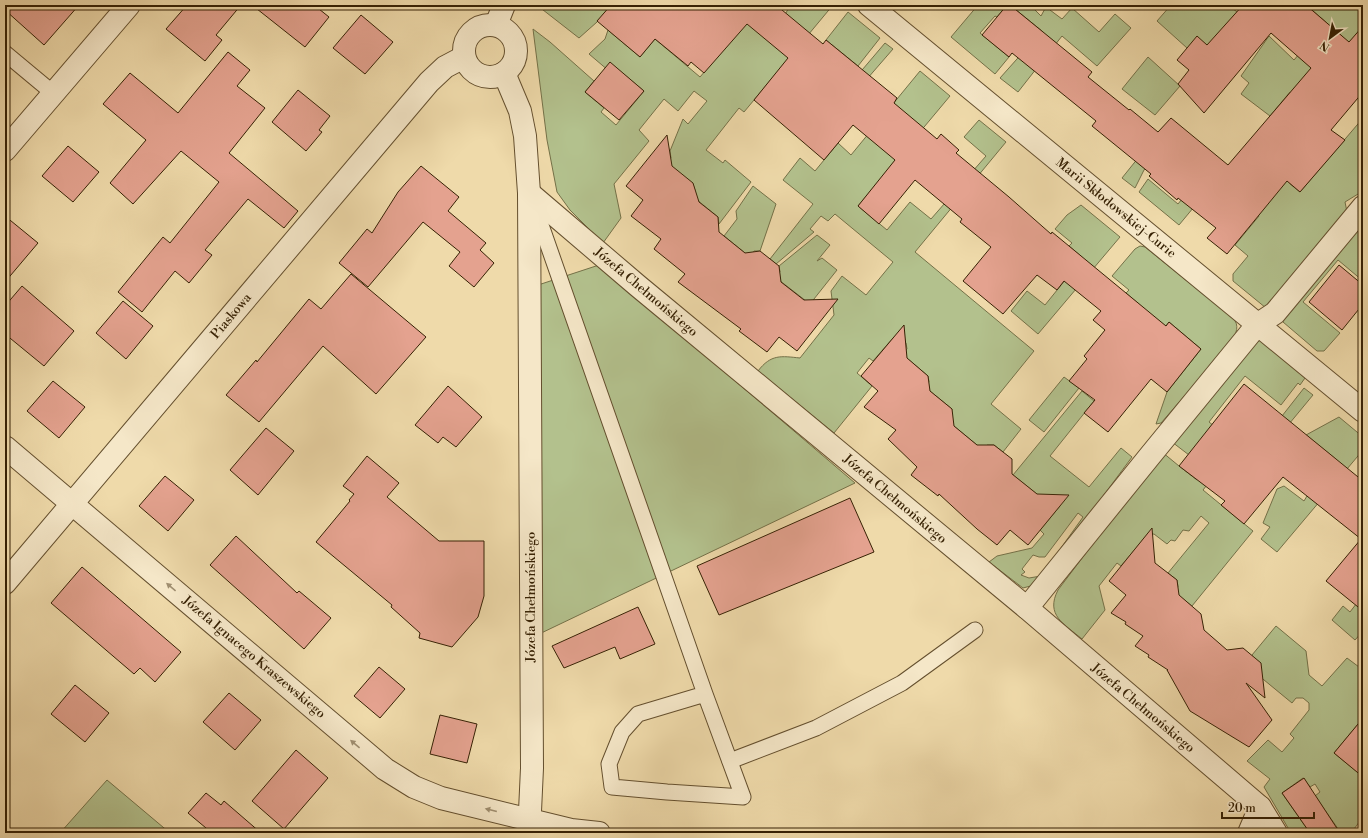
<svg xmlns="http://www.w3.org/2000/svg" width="1368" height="838" font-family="'Libre Bodoni',serif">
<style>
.green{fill:#b3c18d;stroke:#747148;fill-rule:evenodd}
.building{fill:#e4a28f;stroke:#362104}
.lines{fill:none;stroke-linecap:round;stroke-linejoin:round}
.lane-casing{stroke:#644f2e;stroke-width:17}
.street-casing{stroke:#644f2e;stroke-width:24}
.lane{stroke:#f5e7c8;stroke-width:15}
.street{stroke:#f5e7c8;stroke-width:22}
.oneway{fill:#9f8e70}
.labels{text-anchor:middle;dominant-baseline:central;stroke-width:3;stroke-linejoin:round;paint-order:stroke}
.street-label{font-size:13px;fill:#362104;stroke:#f5e7c8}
</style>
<rect width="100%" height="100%" fill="#efdaaa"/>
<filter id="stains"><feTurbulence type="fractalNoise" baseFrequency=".005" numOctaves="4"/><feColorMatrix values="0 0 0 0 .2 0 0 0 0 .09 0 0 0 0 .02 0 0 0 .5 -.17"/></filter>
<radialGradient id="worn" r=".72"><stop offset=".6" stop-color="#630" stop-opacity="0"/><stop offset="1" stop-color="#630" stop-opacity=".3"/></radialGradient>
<g class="green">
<polygon points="539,5 611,5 597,22 579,38 538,6"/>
<polygon points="783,5 833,5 744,112 739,108 706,150 723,163 725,160 751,182 719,224 718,217 691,195 695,190 693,184 667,163 671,158 670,151 683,119 688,124 707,101 694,91 678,111 664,99 639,130 649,141 614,184 621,218 603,243 570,210 557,192 547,140 533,29 550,42 594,81 585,92 604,108 601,112 616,125 644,91 614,66 609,71 589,54 605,39 608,30 640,57 655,39 700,77 746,23 786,13 788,9"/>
<polygon points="978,5 1007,5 997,17 995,16 980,33 1009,57 995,74 951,37"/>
<polygon points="1010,5 1030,5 1041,16 1047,5 1051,5 1053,7 1050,10 1062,19 1072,8 1099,32 1115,14 1131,28 1097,66 1062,36 1018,92 1000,78 1042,31"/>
<polygon points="1171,5 1228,5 1241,15 1207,45 1187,48 1157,21"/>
<polygon points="1306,5 1363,5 1363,50 1321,118 1290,92 1270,116 1241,94 1249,83 1241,76 1269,36 1294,60 1326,22"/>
<polygon points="848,12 880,38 858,66 826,40"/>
<polygon points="885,43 893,49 847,102 840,96"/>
<polygon points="1148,57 1180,86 1155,115 1122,89"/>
<path d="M 920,71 L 950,96 L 858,206 L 887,230 L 910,202 L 931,219 L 986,156 L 964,137 L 979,120 L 1006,142 L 915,252 L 1034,351 L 991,404 L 1021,429 L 1003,452 L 994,445 L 987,445 L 983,450 L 949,422 L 952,409 L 925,387 L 929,382 L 928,376 L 902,354 L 907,349 L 906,343 L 899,337 L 893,338 L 873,361 L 869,358 L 857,373 L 872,386 L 834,433 L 758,371 C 771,354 781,356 800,358 L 834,315 L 831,291 L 842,276 L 866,295 L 893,262 L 835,214 L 828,221 L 821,216 L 810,229 L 814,232 L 776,264 L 770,259 L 813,204 L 783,180 L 800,158 L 815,171 L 838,143 L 851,155 Z"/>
<polygon points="1363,118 1363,191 1345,202 1347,212 1266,308 1233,281 1233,274 1248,256 1235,245 1259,216 1257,214 1291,158 1290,184 1300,192"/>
<polygon points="1159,132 1170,140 1144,170 1135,188 1122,178"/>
<polygon points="1202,174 1213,184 1179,225 1139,192 1148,179 1178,204"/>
<polygon points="753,186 776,204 760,251 754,251 750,257 724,236 737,219 736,211"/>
<polygon points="1081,205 1120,237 1038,334 1011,311 1027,291 1045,305 1083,258 1069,246 1072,243 1055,229 1067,215"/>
<polygon points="1363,216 1363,281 1338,260 1303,302 1340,333 1324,351 1317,351 1283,322 1283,315"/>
<polygon points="817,235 830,245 817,261 822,258 837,270 810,304 775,277 780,272 779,266"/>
<path d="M 1140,246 L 1145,247 L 1233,318 C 1240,326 1236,333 1232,341 L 1161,423 L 1156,424 L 1167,392 L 1201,349 L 1169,322 L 1134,365 L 1141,306 L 1126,293 L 1129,290 L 1112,276 L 1135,249 Z"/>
<polygon points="599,265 855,483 535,636 532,287"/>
<path d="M 1260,340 L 1305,378 L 1300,385 L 1298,383 L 1281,405 L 1245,376 L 1209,422 L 1244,450 L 1231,454 L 1203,490 L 1253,531 L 1192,606 L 1174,592 L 1178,587 L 1177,580 L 1168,573 L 1209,523 L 1201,516 L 1189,531 L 1183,530 L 1175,541 L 1171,540 L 1167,544 L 1154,534 L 1147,535 L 1121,566 L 1117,563 L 1099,586 L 1105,610 L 1082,639 C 1064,624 1045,615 1058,590 L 1162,452 L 1179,466 L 1197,480 L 1206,468 L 1172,442 L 1256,342 Z"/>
<polygon points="1064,377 1079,388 1044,432 1029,420"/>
<polygon points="1304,388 1313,395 1246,476 1282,416"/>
<path d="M 1082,391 L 1094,401 L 1050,456 L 1089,487 L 1121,448 L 1132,457 L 1038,584 L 1023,588 L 989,562 L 997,556 L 1032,548 L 1044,534 L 1040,530 L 1060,506 L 1059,499 L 1043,499 L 1013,475 ZM 1078,513 L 1083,517 L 1041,576 L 1029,578 L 1021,575 L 1025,572 L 1022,569 L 1033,555 L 1039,557 L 1045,557 Z"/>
<polygon points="1339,417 1363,437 1363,450 1277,552 1261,539 1270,527 1263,523 1277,489 1284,486 1304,501 1307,496 1337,460 1306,435"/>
<polygon points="1363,595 1363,631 1355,640 1332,620 1343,606 1350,612"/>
<polygon points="1276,626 1306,651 1309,675 1322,686 1347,658 1363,670 1363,726 1359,723 1334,753 1361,775 1363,774 1363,817 1351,833 1341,833 1315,796 1320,792 1315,784 1310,787 1303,778 1282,793 1310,833 1291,833 1264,787 1270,779 1247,761 1268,740 1282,752 1294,738 1290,734 1309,710 1309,703 1303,698 1296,698 1292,703 1258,675 1252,655"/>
<polygon points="107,780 170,833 60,833"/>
</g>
<g class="building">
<polygon points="5,5 79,5 44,45 5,10"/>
<polygon points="187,5 241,5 216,35 222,40 205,61 166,29"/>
<polygon points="252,5 314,5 329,17 305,47"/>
<polygon points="611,5 776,5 823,44 826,40 897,98 894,103 937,139 941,134 959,150 956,153 1009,197 1051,234 1052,232 1166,326 1169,322 1201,349 1167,392 1151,379 1108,432 1084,413 1095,400 1069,381 1087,359 1084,356 1105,330 1093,320 1101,311 1064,281 1057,290 1037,275 1003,314 963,281 991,247 960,222 962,219 915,180 879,224 858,206 895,160 853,125 824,160 754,100 788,58 747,24 704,73 691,62 688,66 655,39 640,57 597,21"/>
<polygon points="1007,5 1010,5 1092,72 1088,77 1129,110 1130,109 1158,132 1171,118 1228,165 1311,68 1271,33 1204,113 1178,84 1189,70 1177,60 1197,36 1207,45 1243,5 1306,5 1349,42 1363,26 1363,92 1331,130 1345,140 1300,192 1287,181 1227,254 1207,238 1216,228 1178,198 1177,200 1149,176 1151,174 1092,126 1096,121 1012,53 1009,57 982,35"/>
<polygon points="361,15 393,42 365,74 333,48"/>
<polygon points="228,52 250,70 237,86 265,108 229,153 298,211 284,228 248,199 205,250 212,255 189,283 175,271 142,312 118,292 163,237 170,243 219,182 181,151 133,204 110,183 146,140 103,104 130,73 178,113"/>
<polygon points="610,62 644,91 619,120 585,92"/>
<polygon points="298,90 330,116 319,130 322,132 306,151 272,122"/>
<polygon points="667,135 672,166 693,183 699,202 718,217 719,232 745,253 760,251 779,266 781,282 804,300 838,299 797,351 779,337 767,352 739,331 741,329 678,282 685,274 654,249 661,239 631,216 643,200 626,186"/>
<polygon points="68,146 99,172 73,202 42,176"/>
<polygon points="421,166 459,197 448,211 486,243 480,250 494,263 474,287 449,266 460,252 423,222 368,287 339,263 367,229 372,233 398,192"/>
<polygon points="5,216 38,243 5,282"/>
<polygon points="1339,265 1363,285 1363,304 1342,330 1309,302"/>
<polygon points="351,274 426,337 376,394 323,346 259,422 226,395 256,360 257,362 309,299 321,309"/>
<polygon points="22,286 74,331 44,366 5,334 5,306"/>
<polygon points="123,301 153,326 126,359 96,333"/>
<polygon points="904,325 907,358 928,376 930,391 952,409 954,426 977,445 994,445 1012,459 1012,474 1037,494 1069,495 1028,545 1010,530 997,545 977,529 939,494 938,496 911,475 917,467 888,439 896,430 864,407 878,391 861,376"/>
<polygon points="53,381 85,407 59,438 27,411"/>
<polygon points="1244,384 1363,481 1363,611 1326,581 1361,539 1283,477 1244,524 1221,505 1225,501 1179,466"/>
<polygon points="448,386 482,417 456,447 443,437 438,443 415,425"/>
<polygon points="266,428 294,451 258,495 230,470"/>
<polygon points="367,456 399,483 387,497 439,541 484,541 484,596 478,617 452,647 419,638 420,633 391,607 392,605 316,542 350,501 349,500 354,494 343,486"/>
<polygon points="165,476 194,500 168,531 139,506"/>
<polygon points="850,498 874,552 719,615 697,566"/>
<polygon points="1152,528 1155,563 1177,580 1179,595 1201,614 1204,630 1227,650 1243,648 1261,663 1265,698 1246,683 1272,720 1249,747 1190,711 1167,670 1168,670 1148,657 1149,655 1135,646 1143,636 1125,624 1126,622 1111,613 1126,595 1109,581"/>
<polygon points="236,536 297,593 299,591 331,618 304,649 210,565"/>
<polygon points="82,567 181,652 155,682 140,668 134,674 51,603"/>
<polygon points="638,607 655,644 620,659 615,647 564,668 552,646"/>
<polygon points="379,667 405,689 380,718 354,696"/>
<polygon points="75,685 109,713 85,742 51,714"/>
<polygon points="229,693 261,720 235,750 203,722"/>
<polygon points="440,715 477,724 467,763 430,754"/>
<polygon points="1363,718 1363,777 1334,753"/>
<polygon points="296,750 328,778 284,829 252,801"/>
<polygon points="1304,778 1340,833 1310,833 1282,793"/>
<polygon points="206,793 221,805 224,801 261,833 212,833 188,813"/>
</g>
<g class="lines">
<g class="lane-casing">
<g id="lane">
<polyline points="5,53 53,93"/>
<polyline points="534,205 705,694 743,797 667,792 612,787 609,764 622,732 638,714 705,694"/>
<polyline points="730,761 816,728 902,683 975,630"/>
</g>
</g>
<g class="street-casing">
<g id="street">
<polyline points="869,5 1363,411"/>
<circle cx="490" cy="51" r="26"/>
<polyline points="496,25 504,5"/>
<polyline points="504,73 520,111 525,136 529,193 532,768 529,833"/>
<polyline points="5,150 129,5"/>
<polyline points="529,193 638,286 1027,608 1260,807 1276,833"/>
<polyline points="5,447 385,769 414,787 441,798 571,830 599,833"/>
<polyline points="5,583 429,82 445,67 464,57"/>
<polyline points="1027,608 1149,457 1257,325 1275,313 1363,207"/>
<polyline points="1249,833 1260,807"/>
</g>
</g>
<use href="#lane" class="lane"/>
<use href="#street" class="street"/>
</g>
<defs><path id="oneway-solid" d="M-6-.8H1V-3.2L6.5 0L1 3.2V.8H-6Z"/></defs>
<g class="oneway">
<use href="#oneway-solid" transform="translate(171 587) rotate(-140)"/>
<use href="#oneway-solid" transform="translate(355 744) rotate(-140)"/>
<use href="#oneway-solid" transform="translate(491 810) rotate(-166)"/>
</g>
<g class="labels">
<g class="street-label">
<text transform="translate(1116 208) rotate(39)">Marii Skłodowskiej-Curie</text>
<text transform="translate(646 292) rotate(40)">Józefa Chełmońskiego</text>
<text transform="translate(231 316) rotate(-50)">Piaskowa</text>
<text transform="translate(895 499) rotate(40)">Józefa Chełmońskiego</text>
<text transform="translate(531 597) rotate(-90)">Józefa Chełmońskiego</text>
<text transform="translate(254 657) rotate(40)">Józefa Ignacego Kraszewskiego</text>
<text transform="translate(1143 708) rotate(40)">Józefa Chełmońskiego</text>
</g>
</g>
<rect width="1368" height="838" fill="none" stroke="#efdaaa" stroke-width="20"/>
<rect x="6" y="6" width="1356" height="826" fill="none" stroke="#362104" stroke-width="2"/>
<rect x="10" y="10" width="1348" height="818" fill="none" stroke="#362104"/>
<g transform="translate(1330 38) rotate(212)" stroke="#f5e7c8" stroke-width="3" paint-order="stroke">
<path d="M0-3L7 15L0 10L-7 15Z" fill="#362104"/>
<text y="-6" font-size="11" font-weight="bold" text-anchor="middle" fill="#362104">N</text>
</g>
<path d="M1222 812v6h92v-6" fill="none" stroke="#362104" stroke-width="2"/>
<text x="1228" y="812" font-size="12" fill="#362104" stroke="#f5e7c8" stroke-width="3" paint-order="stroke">20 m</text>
<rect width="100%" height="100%" filter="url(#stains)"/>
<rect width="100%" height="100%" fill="url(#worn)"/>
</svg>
